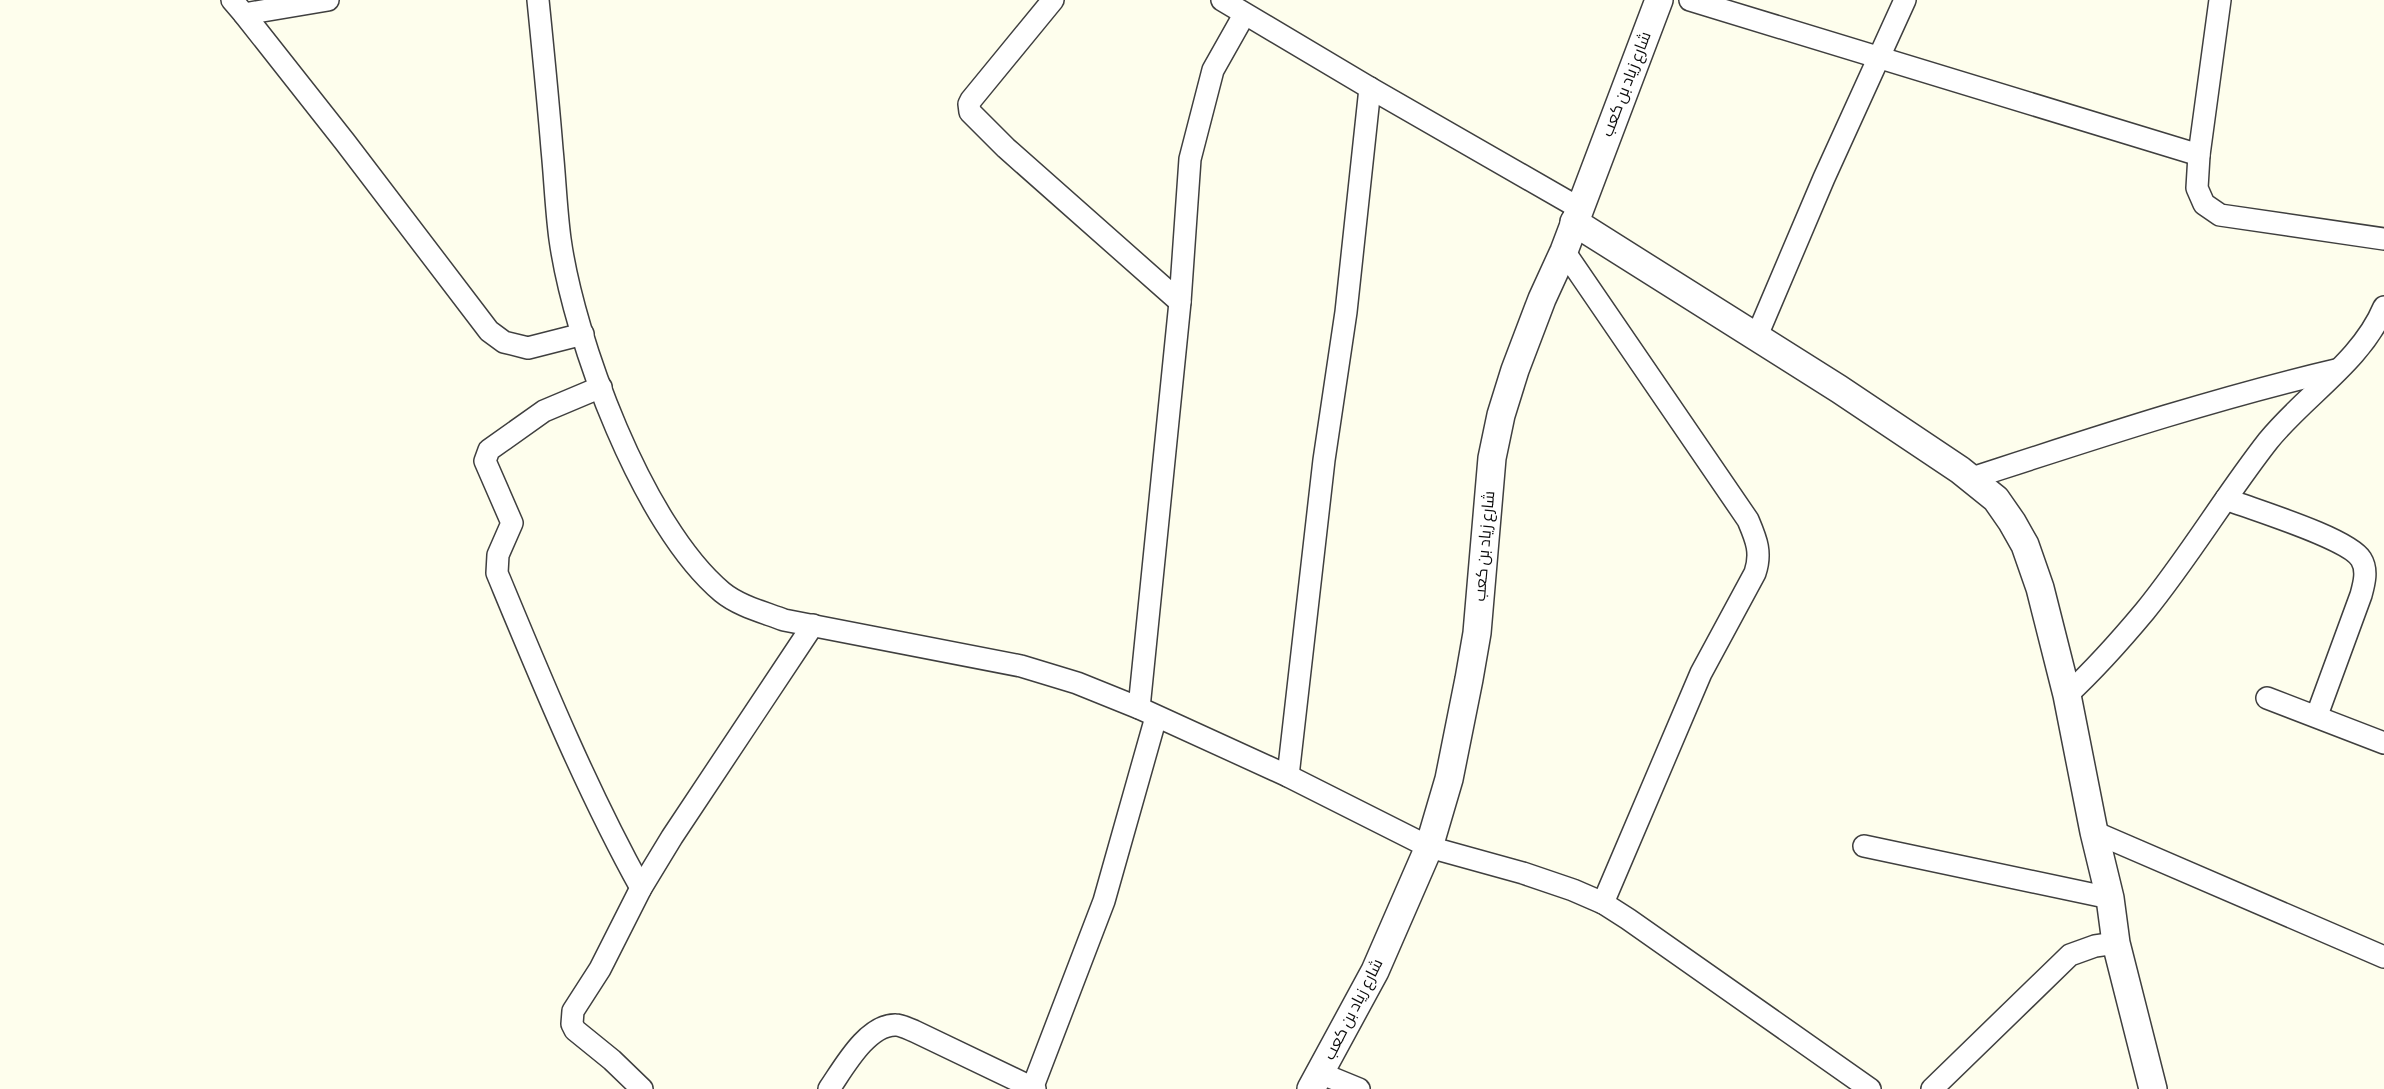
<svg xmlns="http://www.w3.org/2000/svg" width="2384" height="1089" font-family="'Crimson Pro',Cairo,serif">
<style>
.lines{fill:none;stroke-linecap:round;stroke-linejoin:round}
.minor-casing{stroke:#3f3f3f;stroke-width:24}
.tertiary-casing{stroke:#3f3f3f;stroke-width:30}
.minor{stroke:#fff;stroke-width:21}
.tertiary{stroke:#fff;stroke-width:27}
.labels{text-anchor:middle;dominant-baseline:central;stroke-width:6;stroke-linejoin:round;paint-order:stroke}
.street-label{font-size:16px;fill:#0c0c0c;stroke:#fff}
</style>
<rect width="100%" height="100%" fill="#fefeed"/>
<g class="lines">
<g class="minor-casing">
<g id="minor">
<polyline points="232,0 244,14 328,0"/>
<path d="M 538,0 C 543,50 548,99 552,149 C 555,179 556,209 560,239 C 574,340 643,526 722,592 C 739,606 763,612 784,620 L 1021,666 L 1077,683 L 1139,708 L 1288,776 L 1429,847 L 1523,873 L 1573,890 L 1603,903 L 1628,919 L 1870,1089"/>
<polyline points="1053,0 971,100 969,104 970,112 1006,148 1180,302"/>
<polyline points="1222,0 1370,88 1579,208"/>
<polyline points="1690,0 2199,155"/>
<polyline points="2220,0 2199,155 2197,188 2204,204 2220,215 2384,239"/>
<polyline points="244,14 345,142 489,331 504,342 528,348 583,334"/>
<path d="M 1564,251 L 1748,520 C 1756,539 1762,552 1755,573 L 1701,673 L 1603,903"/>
<polyline points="1756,338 1824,178 1905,0"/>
<path d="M 601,387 L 544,411 L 489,450 L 485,461 L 512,523 L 498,555 L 497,573 C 541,679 585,787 641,888"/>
<path d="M 1972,478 C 2092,439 2212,399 2336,370"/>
<path d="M 2226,499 C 2254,510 2348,538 2361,559 C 2368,570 2364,584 2361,595 L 2317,715"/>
<path d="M 2067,695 C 2095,669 2120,641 2145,611 C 2189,557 2225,496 2268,441 C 2305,395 2361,362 2384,307"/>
<polyline points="2267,698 2384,743"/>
<polyline points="1139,708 1180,302 1190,159 1213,70 1244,15"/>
<polyline points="1288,776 1324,460 1346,312 1370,88"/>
<polyline points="2094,832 2384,957"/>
<polyline points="1864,846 2110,898"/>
<polyline points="1320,1073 1359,1089"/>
<polyline points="642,1089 612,1060 575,1030 572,1024 573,1011 600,969 641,888 672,837 813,625"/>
<path d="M 829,1089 C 843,1069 867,1024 896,1025 C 901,1025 909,1029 914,1031 L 1035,1089"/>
<polyline points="1032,1089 1104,901 1156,717"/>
<polyline points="1932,1089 2070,955 2095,946 2116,943"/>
</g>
</g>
<g class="tertiary-casing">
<g id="tertiary">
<polyline points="1574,222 1839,389 1960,470 1996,499 2012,522 2025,545 2040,588 2067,695 2094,832 2110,898 2116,943 2153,1089"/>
<polyline points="1311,1089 1375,971 1429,847 1449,779 1469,679 1477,633 1492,458 1501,415 1515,370 1542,299 1564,251 1659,0"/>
</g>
</g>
<use href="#minor" class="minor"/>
<use href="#tertiary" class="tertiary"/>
</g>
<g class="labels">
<g class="street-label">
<text transform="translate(1626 84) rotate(-69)">شارع زياد بن كعب</text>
<text transform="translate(1484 546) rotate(-85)">شارع زياد بن كعب</text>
<text transform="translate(1353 1009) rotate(-63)">شارع زياد بن كعب</text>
</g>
</g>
</svg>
